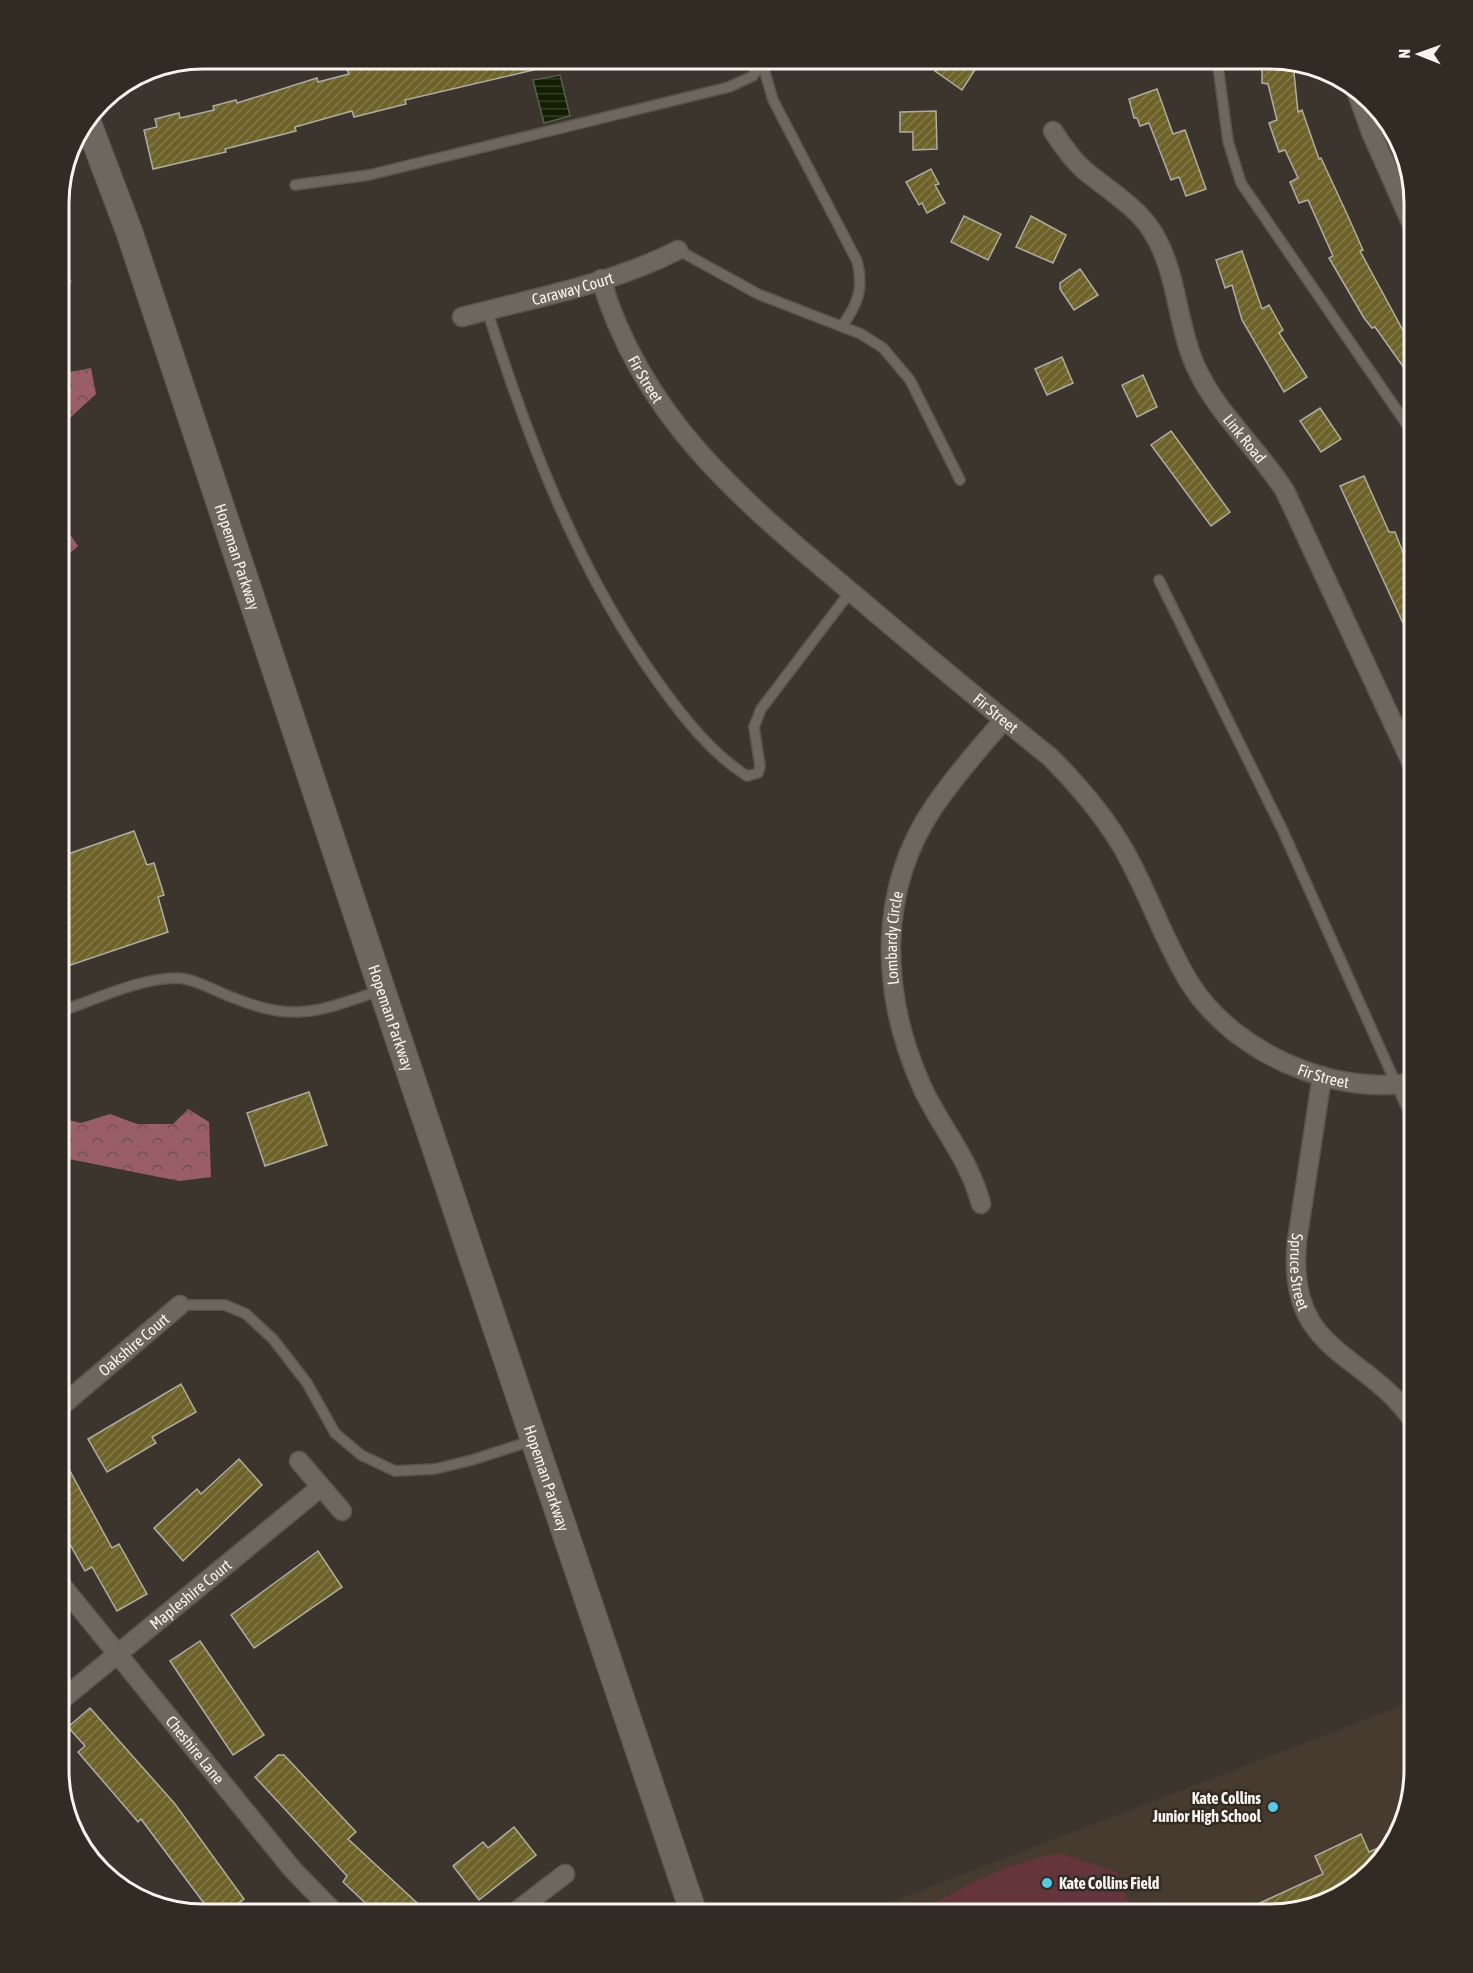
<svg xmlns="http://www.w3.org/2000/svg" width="1473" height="1973" font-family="'Asap Condensed',sans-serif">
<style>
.built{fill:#463b2e}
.green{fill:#65353c}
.forest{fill:url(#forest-crowns)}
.water{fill:url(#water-rules);stroke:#565f47;stroke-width:1.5}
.building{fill:url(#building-hatch);stroke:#afada2;stroke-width:1.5}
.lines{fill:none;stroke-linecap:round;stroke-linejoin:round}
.lane-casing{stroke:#5a554e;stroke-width:12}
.street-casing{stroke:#5a554e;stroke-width:21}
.secondary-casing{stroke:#5a554e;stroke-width:28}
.lane{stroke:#6e675e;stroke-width:9}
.street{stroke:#6e675e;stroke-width:18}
.secondary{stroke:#6e675e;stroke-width:26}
.poi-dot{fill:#58c8e4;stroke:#322b24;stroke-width:2}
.labels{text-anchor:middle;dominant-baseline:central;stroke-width:5;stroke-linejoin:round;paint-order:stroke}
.street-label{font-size:16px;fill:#f7f3ee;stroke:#322b24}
.poi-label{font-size:16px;font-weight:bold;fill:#f7f3ee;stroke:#322b24;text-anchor:end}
.rim{fill:none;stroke:#f7f3ee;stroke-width:3}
</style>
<defs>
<pattern id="forest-crowns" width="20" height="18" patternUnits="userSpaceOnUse" patternTransform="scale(1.5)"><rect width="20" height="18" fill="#995e66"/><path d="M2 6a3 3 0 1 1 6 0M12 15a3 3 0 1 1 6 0" fill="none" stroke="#6e5255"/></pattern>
<pattern id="water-rules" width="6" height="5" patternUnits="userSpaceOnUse" patternTransform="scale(1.5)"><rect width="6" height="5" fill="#111f00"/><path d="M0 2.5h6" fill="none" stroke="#344026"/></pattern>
<pattern id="building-hatch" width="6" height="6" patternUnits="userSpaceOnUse" patternTransform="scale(1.5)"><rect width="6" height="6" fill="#6d632a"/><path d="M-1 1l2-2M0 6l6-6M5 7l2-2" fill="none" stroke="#837a49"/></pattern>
</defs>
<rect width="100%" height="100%" fill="#3c352e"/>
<polygon class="built" points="1414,1701 1414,1771 1395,1842 1350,1890 1271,1914 860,1914"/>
<path class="green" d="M 1059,1853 L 1117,1872 L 1133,1914 L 916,1914 C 964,1886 1003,1864 1059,1853 Z"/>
<g class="forest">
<polygon points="59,264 72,282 59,288"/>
<polygon points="91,368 96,394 71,417 59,417 59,374"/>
<polygon points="59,519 78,546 59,563"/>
<polygon points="188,1109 209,1122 211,1177 179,1181 59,1157 59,1118 81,1123 110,1114 137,1124 173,1124"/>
</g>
<polygon class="water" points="560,75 570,116 544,123 533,80"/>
<g class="building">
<polygon points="414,59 550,59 551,66 405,100 406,104 354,117 352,111 295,127 296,131 225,149 226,152 153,169 144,130 157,127 155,119 179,113 180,118 214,110 213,106 236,100 237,103 317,78 318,82 349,74 347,70 379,61 380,67"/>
<polygon points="943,59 982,59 962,90 935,71"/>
<polygon points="1262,59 1280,59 1293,63 1298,112 1302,110 1319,159 1321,158 1347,214 1363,250 1360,251 1405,334 1414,327 1414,382 1375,327 1372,328 1364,318 1329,258 1333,256 1308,200 1299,203 1290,182 1298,178 1285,150 1279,152 1269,123 1277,120 1268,84 1262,83"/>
<polygon points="1157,89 1173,134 1185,130 1206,189 1186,196 1179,177 1171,180 1149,123 1140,126 1137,118 1134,118 1129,99"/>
<polygon points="936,111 937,149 913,150 913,132 900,132 900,112"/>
<polygon points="931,169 939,184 935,185 945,203 927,213 922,203 919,205 906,182"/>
<polygon points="964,216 1001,234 988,260 951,242"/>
<polygon points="1031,216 1066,235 1053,263 1016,247"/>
<polygon points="1242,251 1262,309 1269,305 1283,330 1279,333 1307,377 1284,392 1242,320 1232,285 1225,288 1216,260"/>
<polygon points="1080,269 1098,295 1074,310 1060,289 1060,283"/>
<polygon points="1062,357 1073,383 1047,395 1035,369"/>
<polygon points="1143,375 1157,407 1137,417 1122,385"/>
<polygon points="1320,408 1341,439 1321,452 1300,421"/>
<polygon points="1171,431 1230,512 1211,526 1151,445"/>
<polygon points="1364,476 1389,532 1395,532 1414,581 1414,647 1340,486"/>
<polygon points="134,831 147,865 154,863 164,895 158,897 168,932 59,969 59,857"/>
<polygon points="309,1092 327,1145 265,1166 247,1113"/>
<polygon points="181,1384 196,1412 152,1437 156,1443 107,1472 88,1439"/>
<polygon points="59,1451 112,1548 119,1544 147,1594 117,1611 92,1567 85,1571 59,1525"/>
<polygon points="239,1459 262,1485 183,1561 154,1528 197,1489 201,1494"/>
<polygon points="318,1551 342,1587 254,1648 231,1615"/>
<polygon points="200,1641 264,1735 233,1755 170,1661"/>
<polygon points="90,1708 175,1804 244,1899 223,1914 212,1914 141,1819 138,1822 78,1752 85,1746 68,1727"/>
<polygon points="278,1755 284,1755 356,1832 348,1839 429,1914 377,1914 343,1882 347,1876 255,1777"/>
<polygon points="514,1827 536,1855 479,1900 453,1866 483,1842 488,1848"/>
<polygon points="1361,1834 1369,1852 1396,1840 1350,1890 1271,1914 1236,1914 1323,1874 1315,1856"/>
</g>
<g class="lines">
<g class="lane-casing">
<g id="lane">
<path d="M 761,59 L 773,100 L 857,261 C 864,288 858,304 842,326"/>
<polyline points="1217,59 1228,141 1241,183 1414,435"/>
<polyline points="295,185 369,175 729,87 753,76 762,61"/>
<polyline points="678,250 758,294 861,334 883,348 910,380 960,480"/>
<path d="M 487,310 C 529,442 578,572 660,685 C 684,718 712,754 747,776 L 758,773 L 760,766 L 754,727 L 761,709 L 850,592"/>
<polyline points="1159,580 1282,829 1414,1124"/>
<path d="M 59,1012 C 95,1000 138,978 178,978 C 196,979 217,992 234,998 C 295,1023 319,1011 379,991"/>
<polyline points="180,1305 225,1305 246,1314 273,1339 307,1383 335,1433 361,1455 395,1471 435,1469 472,1460 531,1441"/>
</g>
</g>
<g class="street-casing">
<g id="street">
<polyline points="1356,90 1371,132 1414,229"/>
<path id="s1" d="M 1053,131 C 1062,145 1072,159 1084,170 C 1107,189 1136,206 1152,231 C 1178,272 1176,322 1195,365 C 1216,413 1257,447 1285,491 L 1414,768"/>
<path id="s2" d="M 601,279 C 642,419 744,502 851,592 C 917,648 983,703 1050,757 C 1078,785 1104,815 1124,850 C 1149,894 1164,942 1191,985 C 1235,1053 1335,1097 1414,1082"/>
<path id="s3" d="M 462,317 C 534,298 612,284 678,250"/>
<path id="s4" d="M 1322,1076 L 1297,1241 C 1286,1355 1364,1349 1414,1422"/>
<path id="s5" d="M 981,1204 C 969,1158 941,1128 922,1087 C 881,995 876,891 935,805 C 956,775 980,747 1004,720"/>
<path id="s6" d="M 59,1408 L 180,1305"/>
<polyline points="299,1461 342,1511"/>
<path id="s7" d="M 59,1582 L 293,1870 L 336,1914"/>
<path id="s8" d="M 59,1702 L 321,1487"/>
<polyline points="513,1914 565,1874"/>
</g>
</g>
<g class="secondary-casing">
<g id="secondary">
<path id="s9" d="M 87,120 L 129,231 L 382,990 L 694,1914"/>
</g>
</g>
<use href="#lane" class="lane"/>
<use href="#street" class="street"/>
<use href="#secondary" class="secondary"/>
</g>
<g class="poi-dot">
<circle cx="1273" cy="1807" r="6"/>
<circle cx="1047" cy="1883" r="6"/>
</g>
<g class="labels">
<g class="street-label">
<text stroke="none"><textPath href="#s3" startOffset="114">Caraway Court</textPath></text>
<text stroke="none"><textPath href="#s2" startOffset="110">Fir Street</textPath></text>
<text stroke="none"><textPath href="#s1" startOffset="372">Link Road</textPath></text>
<text stroke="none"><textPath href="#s9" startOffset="462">Hopeman Parkway</textPath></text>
<text stroke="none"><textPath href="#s2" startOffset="596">Fir Street</textPath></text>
<text stroke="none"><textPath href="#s5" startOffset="285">Lombardy Circle</textPath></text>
<text stroke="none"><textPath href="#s9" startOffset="948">Hopeman Parkway</textPath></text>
<text stroke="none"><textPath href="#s2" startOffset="1100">Fir Street</textPath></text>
<text stroke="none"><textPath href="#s4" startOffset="198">Spruce Street</textPath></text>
<text stroke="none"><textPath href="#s6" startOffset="98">Oakshire Court</textPath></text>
<text stroke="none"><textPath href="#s9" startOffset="1434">Hopeman Parkway</textPath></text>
<text stroke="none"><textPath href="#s8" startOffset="170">Mapleshire Court</textPath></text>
<text stroke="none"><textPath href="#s7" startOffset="216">Cheshire Lane</textPath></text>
</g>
<g class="poi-label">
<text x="1261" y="1798">Kate Collins<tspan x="1261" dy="18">Junior High School</tspan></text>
<text x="1059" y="1883" text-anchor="start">Kate Collins Field</text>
</g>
</g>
<path d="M0 0H1473V1973H0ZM203 69H1270A134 134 0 0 1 1404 203V1770A134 134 0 0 1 1270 1904H203A134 134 0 0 1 69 1770V203A134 134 0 0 1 203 69Z" fill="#322b24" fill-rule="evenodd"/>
<path class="rim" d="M203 69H1270A134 134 0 0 1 1404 203V1770A134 134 0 0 1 1270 1904H203A134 134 0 0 1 69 1770V203A134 134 0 0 1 203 69Z"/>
<g transform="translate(1419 54) rotate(271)" stroke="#322b24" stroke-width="4.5" paint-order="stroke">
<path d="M0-4.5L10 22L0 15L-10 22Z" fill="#f7f3ee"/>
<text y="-9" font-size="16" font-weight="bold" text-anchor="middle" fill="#f7f3ee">N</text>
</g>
</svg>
